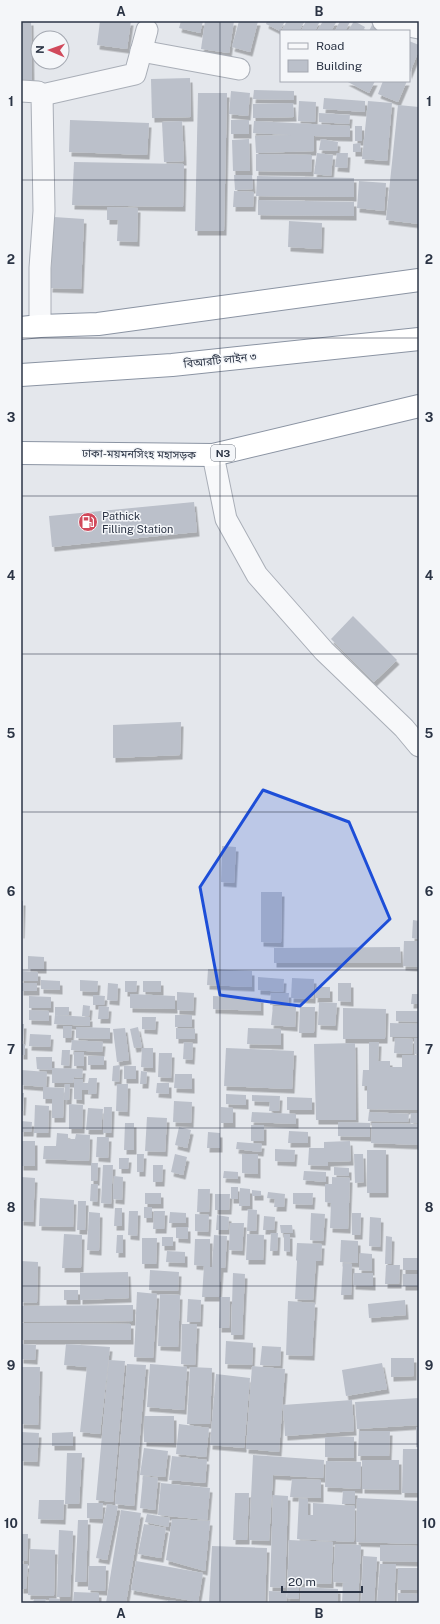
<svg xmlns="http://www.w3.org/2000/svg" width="440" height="1624" font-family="'Public Sans','Noto Sans Bengali',sans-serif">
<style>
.building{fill:#bbc0ca;filter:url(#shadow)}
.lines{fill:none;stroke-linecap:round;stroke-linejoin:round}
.street-casing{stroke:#a9aeb7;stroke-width:23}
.highway-casing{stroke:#8b94a3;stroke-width:24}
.street{stroke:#f7f8fa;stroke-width:21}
.highway{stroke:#fff;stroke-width:22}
.marked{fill:#1d4ed8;fill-opacity:0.2;stroke:#1d4ed8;stroke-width:3;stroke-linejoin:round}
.grid{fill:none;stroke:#2b3445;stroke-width:1;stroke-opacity:0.55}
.labels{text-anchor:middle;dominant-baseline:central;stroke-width:3;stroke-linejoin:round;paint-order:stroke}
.shield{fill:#f4f6f9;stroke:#676e7b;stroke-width:1}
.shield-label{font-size:10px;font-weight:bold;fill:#2b3445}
.street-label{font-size:11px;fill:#2b3445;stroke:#f4f6f9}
.poi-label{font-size:11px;fill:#2b3445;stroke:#f4f6f9;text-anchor:start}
.neatline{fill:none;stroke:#2b3445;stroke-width:1.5}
.grid-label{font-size:13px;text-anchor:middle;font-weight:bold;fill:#2b3445}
</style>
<defs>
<filter id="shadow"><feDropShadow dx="2.5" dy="4.5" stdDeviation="0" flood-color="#0004"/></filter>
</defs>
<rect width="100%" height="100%" fill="#e4e7ec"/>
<g class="building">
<polygon points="21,21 31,21 32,87 21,86"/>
<polygon points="100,21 131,21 127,49 97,45"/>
<polygon points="181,21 203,21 200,33 179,28"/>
<polygon points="205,21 234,21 229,53 201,49"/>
<polygon points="239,21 258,21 250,52 232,47"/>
<polygon points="267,21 285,21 280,31 266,24"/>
<polygon points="287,21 305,21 299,31 283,31 282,30"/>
<polygon points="306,21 320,21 315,31 301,31"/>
<polygon points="323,21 337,21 331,31 317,31"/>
<polygon points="340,21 350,22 345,31 335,31"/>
<polygon points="354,21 365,27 363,31 348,31"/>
<polygon points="372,25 383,31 369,31"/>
<polygon points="409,41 419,45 419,50 409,75"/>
<polygon points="190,78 191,117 152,118 151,79"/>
<polygon points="346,81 375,81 369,93"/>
<polygon points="383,81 407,81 398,102 378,94"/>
<polygon points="254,90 294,91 294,100 253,99"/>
<polygon points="231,91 250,93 248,116 229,114"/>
<polygon points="198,93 227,93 224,231 195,231"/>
<polygon points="324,98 365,101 365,112 323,109"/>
<polygon points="299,101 316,102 315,122 298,121"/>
<polygon points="368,101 392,103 387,161 362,159"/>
<polygon points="293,103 294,117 253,118 253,104"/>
<polygon points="398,105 419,107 419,224 386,220"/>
<polygon points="319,113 350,115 349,124 319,122"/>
<polygon points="70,120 149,123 147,155 69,152"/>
<rect x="231" y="120" width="18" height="14"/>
<polygon points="182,121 184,161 164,162 162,122"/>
<polygon points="254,121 350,126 350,137 314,136 314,151 256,153 255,136 291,135 253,133"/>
<rect x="355" y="126" width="7" height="15"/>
<polygon points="249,139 250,171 233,171 232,140"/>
<polygon points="321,139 338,142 337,151 319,150"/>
<polygon points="360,143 361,152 353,152 353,144"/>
<polygon points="317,153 333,155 331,176 314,174"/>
<polygon points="337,153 348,153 347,168 335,167"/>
<polygon points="256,154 312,155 311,172 256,171"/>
<polygon points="74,162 184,164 183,207 72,205"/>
<polygon points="234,175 252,175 253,189 235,190"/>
<polygon points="257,176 354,178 354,197 256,196"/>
<polygon points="359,181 386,183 384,211 357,208"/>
<polygon points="234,191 254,192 253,207 233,207"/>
<polygon points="258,200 354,202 354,216 258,215"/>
<polygon points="107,207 138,208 137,242 117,241 118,220 107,220"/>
<polygon points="54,217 84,219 81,289 50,288"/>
<polygon points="289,221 322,223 321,249 288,247"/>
<polygon points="194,502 197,532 52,547 49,516"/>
<polygon points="353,616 397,660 374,682 331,639"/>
<polygon points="181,722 180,755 113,758 113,725"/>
<polygon points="222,846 236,847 234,883 221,882"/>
<polygon points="261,892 282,892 281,943 261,942"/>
<polygon points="21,901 23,901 22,934 21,934"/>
<polygon points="413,920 419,921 419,939 412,938"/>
<polygon points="404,941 419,941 419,967 403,966"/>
<polygon points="400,947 401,963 274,963 274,948"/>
<polygon points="28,956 44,957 44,969 28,969"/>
<polygon points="208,969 252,971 252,987 207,985"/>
<polygon points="21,971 38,972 38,981 21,981"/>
<polygon points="258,977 284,979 283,992 258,990"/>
<polygon points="292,978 314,979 313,999 291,998"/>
<polygon points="41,980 60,981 60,990 41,989"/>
<polygon points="80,980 98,981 97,992 80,991"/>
<polygon points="125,981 137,981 136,992 125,992"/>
<rect x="143" y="981" width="18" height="11"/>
<rect x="21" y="983" width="16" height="8"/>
<polygon points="108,983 118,984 117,1001 107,1000"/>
<polygon points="338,983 351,983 351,1002 338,1001"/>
<polygon points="316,987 330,987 330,998 315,998"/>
<polygon points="177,992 194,993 193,1011 177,1010"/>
<polygon points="271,993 289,993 288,1005 270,1005"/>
<polygon points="130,994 175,996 175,1009 130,1008"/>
<polygon points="412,994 419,994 419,1004 411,1004"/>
<polygon points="93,995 105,996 104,1005 93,1005"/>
<polygon points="29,996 51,997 51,1008 29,1008"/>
<polygon points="213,996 261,998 261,1011 213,1009"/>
<polygon points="319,1002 337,1003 335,1026 318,1025"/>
<polygon points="83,1005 90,1006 89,1016 82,1016"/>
<polygon points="99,1006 109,1007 108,1019 98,1019"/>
<polygon points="273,1006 296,1007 295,1027 271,1025"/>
<rect x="55" y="1007" width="14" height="8"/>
<polygon points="300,1007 315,1007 314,1033 299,1033"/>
<polygon points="343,1008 386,1009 385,1039 343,1039"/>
<polygon points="29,1010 49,1011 49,1021 29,1020"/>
<polygon points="396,1011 419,1011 419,1022 396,1021"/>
<polygon points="55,1015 90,1017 90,1026 54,1024"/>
<rect x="175" y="1015" width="17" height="12"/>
<polygon points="142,1017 156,1017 155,1030 142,1029"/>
<polygon points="390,1023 419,1024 419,1037 390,1037"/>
<polygon points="21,1024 24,1024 23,1041 21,1041"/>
<polygon points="63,1026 72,1026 71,1038 63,1038"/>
<polygon points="76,1027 110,1028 110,1039 76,1038"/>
<polygon points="138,1027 142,1047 134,1048 130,1029"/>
<polygon points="125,1028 129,1060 117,1062 113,1029"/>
<polygon points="176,1028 195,1029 195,1039 176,1039"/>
<polygon points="248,1028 281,1029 281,1045 247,1044"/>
<polygon points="30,1034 51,1035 50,1047 29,1046"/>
<polygon points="395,1038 413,1039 412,1054 394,1053"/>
<rect x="414" y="1038" width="5" height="16"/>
<polygon points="72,1040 103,1042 102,1052 71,1050"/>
<polygon points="184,1042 193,1043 192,1060 183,1059"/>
<polygon points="369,1042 379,1042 378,1061 390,1061 390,1067 402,1067 402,1055 419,1055 419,1110 367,1109 367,1086 362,1086 363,1070 369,1070"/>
<polygon points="355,1043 356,1120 316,1120 314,1044"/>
<rect x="21" y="1044" width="4" height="11"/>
<polygon points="142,1048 153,1048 153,1068 141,1067"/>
<polygon points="226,1048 294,1051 292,1089 224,1086"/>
<polygon points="62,1050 70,1050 69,1066 61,1065"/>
<rect x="74" y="1052" width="10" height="14"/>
<polygon points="159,1053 172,1053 171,1078 158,1077"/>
<rect x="88" y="1056" width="16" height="9"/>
<polygon points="36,1057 52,1057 52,1068 83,1069 82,1078 74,1077 73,1083 52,1083 52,1070 37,1069"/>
<polygon points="120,1065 119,1082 112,1081 113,1066"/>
<rect x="124" y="1066" width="12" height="13"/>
<polygon points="21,1070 47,1072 46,1087 21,1085"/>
<polygon points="141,1071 147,1072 146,1084 140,1084"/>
<polygon points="175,1074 192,1074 192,1089 174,1088"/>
<polygon points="89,1078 97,1078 96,1094 88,1094 89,1090 82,1090 82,1100 74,1099 74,1079 83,1079 83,1083 88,1083"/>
<polygon points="157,1083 169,1083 169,1094 156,1093"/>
<polygon points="65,1084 70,1084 69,1100 64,1100"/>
<polygon points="117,1084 128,1084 127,1112 116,1111"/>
<polygon points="43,1087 64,1088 63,1118 52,1118 52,1099 43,1099"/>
<polygon points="21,1093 24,1093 23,1111 21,1111"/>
<polygon points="226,1094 246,1095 246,1105 226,1104"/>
<polygon points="252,1095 280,1096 279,1111 269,1111 270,1102 252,1101"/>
<polygon points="287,1097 312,1098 312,1110 287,1110"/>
<polygon points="174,1101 192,1102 191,1123 173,1122"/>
<polygon points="69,1104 83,1105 82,1129 69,1129"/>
<polygon points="35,1105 49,1106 48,1133 34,1133"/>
<polygon points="104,1107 112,1107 111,1133 103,1133"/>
<polygon points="221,1107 233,1108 233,1123 221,1123"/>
<polygon points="88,1108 103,1109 101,1130 86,1130"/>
<polygon points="252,1112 296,1114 296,1124 251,1122"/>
<polygon points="369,1112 409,1114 408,1122 368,1121"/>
<polygon points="411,1113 419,1113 419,1123 410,1123"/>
<polygon points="147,1117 167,1118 165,1152 145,1151"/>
<polygon points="21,1121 32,1122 31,1132 21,1132"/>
<polygon points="338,1122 370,1123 370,1137 338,1136"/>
<polygon points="125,1123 134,1123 134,1150 124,1150"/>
<polygon points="372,1123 419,1124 419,1145 371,1143"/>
<rect x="251" y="1125" width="13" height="16"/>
<polygon points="179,1127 191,1130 187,1148 175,1145"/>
<polygon points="289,1131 308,1132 308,1143 288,1143"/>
<polygon points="208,1132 220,1133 220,1148 207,1148"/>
<polygon points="57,1133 68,1134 68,1139 75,1139 76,1134 90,1135 89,1161 43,1159 44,1146 56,1146"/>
<polygon points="97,1137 109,1137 108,1158 96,1157"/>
<rect x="21" y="1141" width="14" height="25"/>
<polygon points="350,1141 351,1161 328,1162 328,1166 308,1165 309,1148 324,1148 324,1142"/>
<polygon points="237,1142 262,1144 261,1152 236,1149"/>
<polygon points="275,1149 295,1150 294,1162 275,1161"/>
<rect x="367" y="1150" width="19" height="43"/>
<polygon points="137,1154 144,1154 143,1172 137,1172"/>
<polygon points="175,1154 187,1157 183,1175 171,1172"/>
<polygon points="242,1154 258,1154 258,1174 242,1173"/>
<polygon points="354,1154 363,1154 364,1182 355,1183"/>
<polygon points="119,1158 129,1158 128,1169 119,1169"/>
<polygon points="91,1163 98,1163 97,1181 91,1181"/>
<polygon points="103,1165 113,1165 111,1204 101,1203"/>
<polygon points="153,1165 163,1165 162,1182 153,1182"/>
<polygon points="334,1167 349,1168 349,1176 334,1175"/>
<polygon points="224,1171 238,1172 238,1179 223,1178"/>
<polygon points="304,1171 326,1172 326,1182 303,1180"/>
<polygon points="114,1176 123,1177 122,1200 113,1199"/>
<polygon points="21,1177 35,1178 33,1222 21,1221"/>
<polygon points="332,1177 350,1178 348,1229 330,1228 331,1203 325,1202 325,1184 332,1184"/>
<polygon points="91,1184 98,1184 97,1202 90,1201"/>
<rect x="231" y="1187" width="7" height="12"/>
<polygon points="240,1188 250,1189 250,1206 239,1206"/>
<polygon points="198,1189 210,1189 209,1212 197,1212"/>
<polygon points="252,1190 261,1191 261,1196 252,1196"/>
<polygon points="268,1192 285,1194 284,1207 274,1207 275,1199 267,1198"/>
<rect x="145" y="1193" width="16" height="11"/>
<polygon points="293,1193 313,1193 312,1205 293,1204"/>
<polygon points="215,1194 230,1194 229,1210 215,1210"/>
<polygon points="40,1198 74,1200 73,1227 39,1226"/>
<polygon points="78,1201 86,1201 85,1230 77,1230"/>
<rect x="144" y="1207" width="8" height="11"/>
<polygon points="115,1208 122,1208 122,1226 114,1226"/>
<polygon points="248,1209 257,1210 256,1231 247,1231"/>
<polygon points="129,1211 138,1211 137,1236 128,1235"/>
<polygon points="154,1211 165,1211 164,1229 153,1229"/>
<polygon points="89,1212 100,1213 99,1251 87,1250"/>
<polygon points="170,1212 186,1213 186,1223 169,1223"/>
<polygon points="311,1213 325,1214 323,1241 310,1240"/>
<polygon points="352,1213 361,1213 360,1235 352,1235"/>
<polygon points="195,1214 209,1215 208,1232 195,1231"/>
<polygon points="217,1215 229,1217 228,1230 216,1230"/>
<polygon points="264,1216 275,1217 274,1230 263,1230"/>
<polygon points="370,1217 381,1218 380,1247 369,1246"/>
<polygon points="230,1223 244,1223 242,1251 229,1250"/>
<polygon points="280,1225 292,1225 293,1233 281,1233"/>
<polygon points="176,1227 188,1227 188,1239 176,1238"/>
<polygon points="271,1233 278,1233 277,1251 270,1251"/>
<polygon points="64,1234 82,1235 81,1268 62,1268"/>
<polygon points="247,1234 264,1235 263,1260 246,1260"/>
<polygon points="284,1234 290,1234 290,1252 284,1251"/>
<polygon points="117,1235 123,1235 123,1253 116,1253"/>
<polygon points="214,1235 227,1236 225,1268 221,1268 219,1297 202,1297 204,1266 194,1265 195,1239 210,1239 210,1267 212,1267"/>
<polygon points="386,1236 392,1237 391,1264 385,1264"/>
<rect x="162" y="1237" width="11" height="9"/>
<polygon points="142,1238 157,1238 156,1264 142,1264"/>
<polygon points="341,1240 358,1241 358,1263 340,1262"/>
<polygon points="297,1243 322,1244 321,1261 316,1261 313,1300 295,1299 297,1261 296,1260"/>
<polygon points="167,1251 185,1252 185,1263 166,1262"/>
<polygon points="360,1253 372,1254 372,1271 359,1270"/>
<rect x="403" y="1258" width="16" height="12"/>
<polygon points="21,1261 38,1262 37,1303 21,1302"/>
<polygon points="343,1263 352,1264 351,1295 341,1295"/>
<polygon points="386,1265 400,1265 399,1284 385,1284"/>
<polygon points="150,1270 179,1272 178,1291 149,1290"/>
<polygon points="128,1272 129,1298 80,1300 80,1273"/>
<polygon points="233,1273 245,1274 242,1335 231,1335"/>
<polygon points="354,1273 373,1273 373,1286 353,1285"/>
<rect x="403" y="1274" width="16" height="12"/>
<rect x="64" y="1290" width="14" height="10"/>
<polygon points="137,1292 157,1294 153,1358 134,1357"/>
<polygon points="160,1294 180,1295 178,1347 158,1346"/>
<polygon points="220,1297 230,1297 229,1328 219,1328"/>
<polygon points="188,1299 201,1300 200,1322 187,1322"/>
<polygon points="405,1300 406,1315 369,1318 368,1304"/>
<polygon points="288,1301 315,1303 312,1356 286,1355"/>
<polygon points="133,1305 133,1321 21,1322 21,1306"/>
<polygon points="21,1323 131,1324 131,1340 21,1340"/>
<polygon points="182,1324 197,1324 195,1365 181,1364"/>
<polygon points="226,1341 253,1343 252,1365 225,1364"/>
<polygon points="21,1344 36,1345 35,1360 21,1359"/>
<polygon points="66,1344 110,1347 100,1434 80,1432 87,1367 64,1365"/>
<polygon points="262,1346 281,1347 280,1366 260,1365"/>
<polygon points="391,1358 414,1358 414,1376 391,1377"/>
<polygon points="109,1360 125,1361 113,1502 96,1500"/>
<polygon points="382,1363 387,1389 346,1396 342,1370"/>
<polygon points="127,1364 146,1365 134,1506 115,1504"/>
<polygon points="150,1364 187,1367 184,1410 147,1407"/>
<polygon points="252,1366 285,1369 279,1452 246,1449"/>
<polygon points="21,1367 40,1367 38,1425 21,1424"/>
<polygon points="190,1367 212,1368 210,1424 187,1424"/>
<polygon points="216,1374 250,1378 244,1448 210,1445"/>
<polygon points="419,1398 419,1425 357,1429 355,1402"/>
<polygon points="352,1400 354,1431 285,1436 283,1405"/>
<polygon points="144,1416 174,1416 174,1443 144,1442"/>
<polygon points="179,1424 209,1428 206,1457 176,1454"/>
<polygon points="416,1427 419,1427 419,1448 416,1447"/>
<polygon points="359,1431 390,1431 389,1456 358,1456"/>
<polygon points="21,1432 39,1433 37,1462 21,1461"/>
<polygon points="73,1432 73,1446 52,1446 52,1433"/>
<polygon points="325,1437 354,1437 354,1458 325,1457"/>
<polygon points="144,1448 168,1451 165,1477 140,1475"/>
<polygon points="403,1449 419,1449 419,1493 402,1493"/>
<polygon points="67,1453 82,1453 79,1504 65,1504"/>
<polygon points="253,1455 324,1460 323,1478 273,1475 269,1541 249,1540"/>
<polygon points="172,1456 207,1460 205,1483 169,1480"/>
<polygon points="362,1460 399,1460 399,1490 362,1489"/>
<polygon points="326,1461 361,1462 360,1489 325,1487"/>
<polygon points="143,1476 158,1478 155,1510 140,1508"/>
<polygon points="292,1479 321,1480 321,1498 290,1497"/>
<polygon points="161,1483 210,1488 207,1520 158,1515"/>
<polygon points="343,1491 355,1491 355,1504 342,1504"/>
<polygon points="235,1493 249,1493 247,1540 233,1540"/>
<polygon points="273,1495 288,1496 285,1588 270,1587"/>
<polygon points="299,1498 308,1499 308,1515 313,1515 313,1503 355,1506 354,1542 297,1539"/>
<polygon points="357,1498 419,1501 419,1544 356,1542"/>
<polygon points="39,1500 64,1500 63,1520 38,1519"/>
<polygon points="87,1503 103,1503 102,1519 87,1518"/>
<polygon points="107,1504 118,1506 107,1560 96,1558"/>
<polygon points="121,1510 141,1513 126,1603 106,1603"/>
<polygon points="147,1514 170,1518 168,1527 145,1522"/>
<polygon points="172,1519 210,1521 205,1571 166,1560"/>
<polygon points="78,1520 88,1520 86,1582 75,1582"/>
<polygon points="144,1524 166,1528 161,1558 138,1554"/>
<polygon points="59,1530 73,1531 70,1597 57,1597"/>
<polygon points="21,1534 28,1534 27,1561 21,1561"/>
<polygon points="289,1540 333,1542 331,1584 299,1583 299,1599 287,1598"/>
<polygon points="335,1544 361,1545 358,1603 342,1603 343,1583 351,1583 333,1582"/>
<polygon points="380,1545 419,1546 419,1562 380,1561"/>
<polygon points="212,1546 267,1548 265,1603 209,1603"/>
<polygon points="30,1549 55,1550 54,1596 28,1595"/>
<polygon points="363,1556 377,1557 374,1603 361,1603"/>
<polygon points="136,1561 203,1573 198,1602 131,1590"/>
<polygon points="21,1564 28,1564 26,1589 21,1589"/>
<polygon points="380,1564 396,1564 394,1603 377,1603"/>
<polygon points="89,1566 106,1566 105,1591 88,1590"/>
<rect x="398" y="1568" width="21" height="22"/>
<polygon points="301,1587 338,1589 338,1603 300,1603"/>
<polygon points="269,1591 287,1592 286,1603 269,1603"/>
<polygon points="74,1592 99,1593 99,1603 73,1603"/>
<polygon points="398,1593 419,1594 419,1603 398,1603"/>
<polygon points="49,1598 60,1599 60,1603 49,1603"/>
<polygon points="34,1599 46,1599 45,1603 33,1603"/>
<polygon points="168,1600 184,1602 184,1603 167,1603"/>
</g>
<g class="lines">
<g class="street-casing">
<g id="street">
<polyline points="383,21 419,28"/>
<polyline points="141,51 239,69"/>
<polyline points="21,91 38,92 42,95 44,211 40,268 40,326"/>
<polyline points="42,95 135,74 147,30"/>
<polyline points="213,455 226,519 257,575 324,651 404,728 419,746"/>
</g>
</g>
<g class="highway-casing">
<g id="highway">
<polyline points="21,328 40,326 98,324 419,280"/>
<polyline points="21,375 172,365 419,339"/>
<polyline points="21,453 213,455 419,406"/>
</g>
</g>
<use href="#street" class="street"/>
<use href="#highway" class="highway"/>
</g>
<path class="marked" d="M 263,790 L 349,822 L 390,919 L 300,1006 L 220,995 L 200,887 Z"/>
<path class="grid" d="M 220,21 L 220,1603M 21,180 L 419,180M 21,338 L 419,338M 21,496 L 419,496M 21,654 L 419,654M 21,812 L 419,812M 21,970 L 419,970M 21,1128 L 419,1128M 21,1286 L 419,1286M 21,1444 L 419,1444"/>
<defs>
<g id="fuel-disc" transform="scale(1)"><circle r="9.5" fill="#d1495b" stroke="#f4f6f9"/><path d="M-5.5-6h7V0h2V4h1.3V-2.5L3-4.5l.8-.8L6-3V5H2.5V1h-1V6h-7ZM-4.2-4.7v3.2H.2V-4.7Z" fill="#fff"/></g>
</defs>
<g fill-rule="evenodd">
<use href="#fuel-disc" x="88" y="522"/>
</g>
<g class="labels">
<rect class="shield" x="211" y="445" width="24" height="16" rx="3"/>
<g class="shield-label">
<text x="223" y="453">N3</text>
</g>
<g class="street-label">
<text transform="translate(220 360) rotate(-6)">বিআরটি লাইন ৩</text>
<text transform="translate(139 454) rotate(1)">ঢাকা-ময়মনসিংহ মহাসড়ক</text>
</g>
<g class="poi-label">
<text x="102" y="516">Pathick<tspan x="102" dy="13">Filling Station</tspan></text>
</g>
</g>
<rect width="440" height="1624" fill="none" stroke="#f4f6f9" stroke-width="44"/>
<rect x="280" y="30" width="130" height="52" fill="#f4f6f9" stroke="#a4a8b1"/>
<rect x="288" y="43" width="20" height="6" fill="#f7f8fa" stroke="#a4a8b1"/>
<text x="316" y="50" font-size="12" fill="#2b3445">Road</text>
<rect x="288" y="60" width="20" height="12" fill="#bbc0ca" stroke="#a4a8b1"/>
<text x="316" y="70" font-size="12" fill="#2b3445">Building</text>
<g transform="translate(50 50) rotate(272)"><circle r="19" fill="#f4f6f9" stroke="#a4a8b1"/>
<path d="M0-3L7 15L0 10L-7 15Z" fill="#d1495b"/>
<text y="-6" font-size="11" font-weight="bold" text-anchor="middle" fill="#2b3445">N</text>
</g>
<path d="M282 1586v6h80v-6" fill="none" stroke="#2b3445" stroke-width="2"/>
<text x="288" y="1586" font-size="12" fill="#2b3445" stroke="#f4f6f9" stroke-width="3" paint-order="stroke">20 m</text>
<rect x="22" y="22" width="396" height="1580" class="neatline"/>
<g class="grid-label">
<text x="121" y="16">A</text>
<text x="319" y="16">B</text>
<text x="11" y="106">1</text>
<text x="429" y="106">1</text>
<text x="11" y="264">2</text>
<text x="429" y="264">2</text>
<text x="11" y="422">3</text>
<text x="429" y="422">3</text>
<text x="11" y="580">4</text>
<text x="429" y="580">4</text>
<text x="11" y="738">5</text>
<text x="429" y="738">5</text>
<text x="11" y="896">6</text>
<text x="429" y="896">6</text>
<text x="11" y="1054">7</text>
<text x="429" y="1054">7</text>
<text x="11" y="1212">8</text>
<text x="429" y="1212">8</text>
<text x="11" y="1370">9</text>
<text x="429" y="1370">9</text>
<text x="11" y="1528">10</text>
<text x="429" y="1528">10</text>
<text x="121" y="1618">A</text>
<text x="319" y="1618">B</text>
</g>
</svg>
